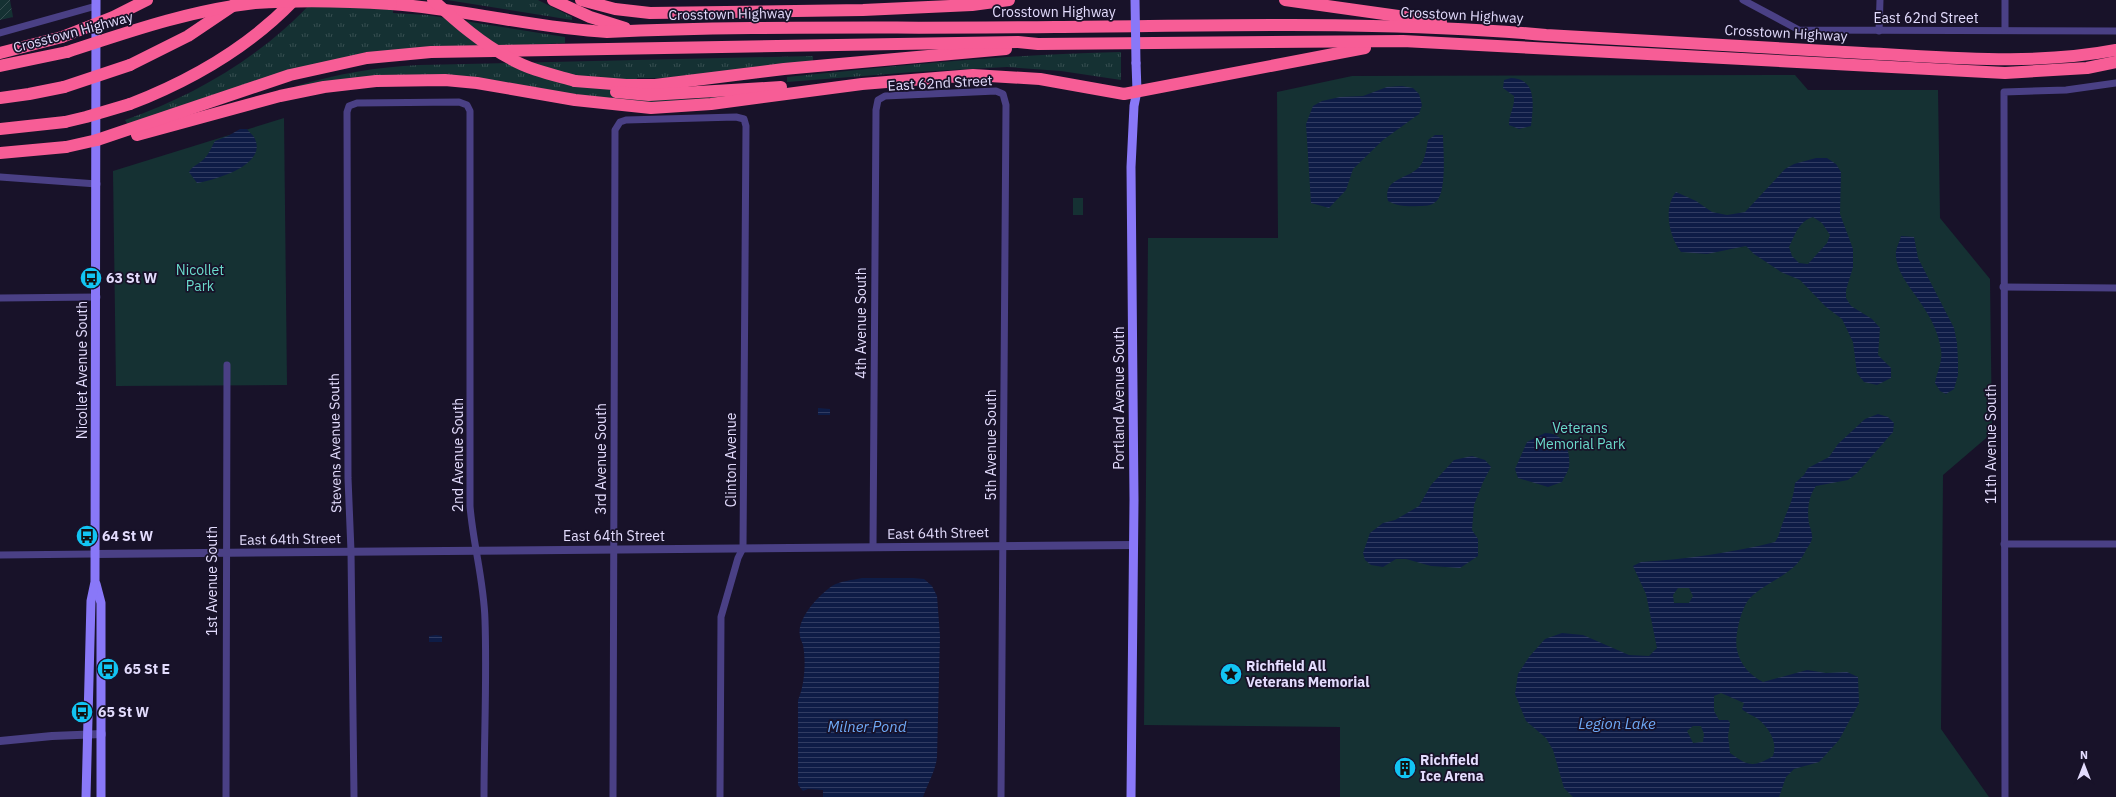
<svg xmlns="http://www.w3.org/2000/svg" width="2116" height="797" font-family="'IBM Plex Sans',sans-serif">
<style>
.grass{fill:url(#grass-tufts)}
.park{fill:#153133}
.garden{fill:url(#garden-furrows)}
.water{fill:url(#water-rules);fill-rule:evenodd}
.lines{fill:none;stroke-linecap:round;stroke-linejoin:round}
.minor{stroke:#4a4085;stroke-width:7}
.tertiary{stroke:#4a4085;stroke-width:8}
.secondary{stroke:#8978f8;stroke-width:9}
.motorway{stroke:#f75d96;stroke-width:12}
.secondary-bridge{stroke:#8978f8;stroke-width:9}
.motorway-bridge{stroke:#f75d96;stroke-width:12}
.labels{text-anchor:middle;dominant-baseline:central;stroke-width:3.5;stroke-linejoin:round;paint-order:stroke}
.street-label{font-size:14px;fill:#e3dcfd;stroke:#181229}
.park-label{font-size:14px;fill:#6adbcb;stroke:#181229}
.poi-label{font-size:14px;font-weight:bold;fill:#e3dcfd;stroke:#181229;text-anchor:start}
.water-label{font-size:15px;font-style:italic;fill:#6faaf8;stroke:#181229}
</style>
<defs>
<pattern id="grass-tufts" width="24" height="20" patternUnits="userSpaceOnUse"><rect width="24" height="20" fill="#153133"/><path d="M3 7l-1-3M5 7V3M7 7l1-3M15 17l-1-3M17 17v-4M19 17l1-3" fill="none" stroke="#374e51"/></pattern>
<pattern id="garden-furrows" width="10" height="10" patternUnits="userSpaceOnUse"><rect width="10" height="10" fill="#153133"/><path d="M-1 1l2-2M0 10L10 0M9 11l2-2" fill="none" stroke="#374e51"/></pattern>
<pattern id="water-rules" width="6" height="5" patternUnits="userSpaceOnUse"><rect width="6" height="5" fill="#0e1c46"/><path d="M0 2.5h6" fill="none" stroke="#313c62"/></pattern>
</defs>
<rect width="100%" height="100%" fill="#181229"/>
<g class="grass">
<path d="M 314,0 L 394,0 L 393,13 L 427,15 L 565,37 L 565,43 L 373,53 C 288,66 208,98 128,125 L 125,120 C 197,95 262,56 314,0 Z"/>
<polygon points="447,0 538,0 572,17 572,20"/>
<path d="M 1121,52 L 1121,80 L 1061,71 L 1007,67 L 914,72 L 787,82 L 787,77 C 898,66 1009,54 1121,52 Z"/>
<path d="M 813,56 L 813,61 L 665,78 L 637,78 L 635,100 L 690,99 L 740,93 L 740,96 L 680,103 L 620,102 L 501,83 L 297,89 L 296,86 C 337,74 377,67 419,65 Z"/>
</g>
<g class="park">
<polygon points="1795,75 1808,90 1938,90 1940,218 1990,279 1992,433 1943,475 1941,729 1989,797 1340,797 1340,727 1144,725 1148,238 1278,238 1277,92 1352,76"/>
<polygon points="284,118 287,385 116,386 113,171"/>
<rect x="1073" y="198" width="10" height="17"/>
</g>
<polygon class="garden" points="0,0 10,0 13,17 0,20"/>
<g class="water">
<path d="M 1511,78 C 1538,79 1533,106 1531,126 L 1519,129 L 1509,125 C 1509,114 1515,107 1514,96 L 1503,88 L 1504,80 Z"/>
<polygon points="1402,86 1413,88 1419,94 1422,105 1419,114 1383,140 1353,169 1346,190 1329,208 1311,203 1306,124 1313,106 1322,101 1340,97 1363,96 1387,87"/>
<path d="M 240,129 L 247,129 C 249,132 254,136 255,139 C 267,165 215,180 197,183 L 189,172 C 193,165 198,165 204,159 C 209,154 211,148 215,141 L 228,136 Z"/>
<path d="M 1435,135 L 1443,135 C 1443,149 1448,196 1434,203 C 1430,206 1423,206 1419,206 C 1408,207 1397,206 1388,201 C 1383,179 1404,180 1417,169 C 1425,163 1426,150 1428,140 Z"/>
<path d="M 1816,158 L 1827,158 L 1836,164 L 1841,172 L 1840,214 L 1853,249 L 1853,267 L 1846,290 L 1846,298 L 1851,306 L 1872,319 L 1880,328 L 1878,355 L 1891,368 L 1891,378 L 1877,385 L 1864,382 L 1857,373 L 1853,342 L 1842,319 L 1826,307 L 1800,280 L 1781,272 L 1754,254 L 1746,246 L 1707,254 L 1681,252 C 1669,236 1663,208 1676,192 L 1696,201 L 1712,212 L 1727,215 L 1745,212 L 1785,169 L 1794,164 ZM 1813,217 L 1822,223 L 1830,235 L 1827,243 L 1808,264 L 1799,263 L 1792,256 L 1789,247 C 1795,235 1799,221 1813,217 Z"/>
<path d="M 1901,236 L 1914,237 L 1918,258 L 1954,328 L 1957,343 L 1958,361 L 1958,375 L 1954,389 L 1946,394 L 1940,391 L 1935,383 C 1937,372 1943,361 1941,350 C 1939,335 1932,320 1924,308 C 1914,291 1894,272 1896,251 C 1897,246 1900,241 1901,236 Z"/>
<polygon points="818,408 830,409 830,415 818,415"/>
<path d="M 1878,414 L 1888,417 L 1894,423 L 1893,432 L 1857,473 L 1848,480 L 1816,486 C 1808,497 1807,511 1809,524 C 1810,528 1813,534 1812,539 C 1811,543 1807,548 1805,552 C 1794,575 1767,581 1750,598 C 1741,607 1734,638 1737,650 C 1740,665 1751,676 1763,682 L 1807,670 L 1826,673 L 1847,672 L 1858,677 L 1859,703 L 1839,740 L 1819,762 L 1794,769 L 1786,777 L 1779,797 L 1573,797 L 1564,788 L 1553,750 L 1546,738 L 1526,721 L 1515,694 L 1518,674 L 1529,657 L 1545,639 L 1562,633 L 1583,635 L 1629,655 L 1649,656 L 1657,648 L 1646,594 L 1633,566 L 1641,562 C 1687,559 1731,553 1775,542 C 1780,535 1780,529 1783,522 C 1789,506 1793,501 1795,483 L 1804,475 L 1808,468 L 1829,457 L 1838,444 L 1865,419 ZM 1678,588 L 1689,588 L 1693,596 L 1689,603 L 1674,603 L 1673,595 ZM 1721,693 L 1744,703 L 1742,709 C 1747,714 1753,715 1758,719 C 1769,728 1778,742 1773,756 C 1753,768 1748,766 1730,753 L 1728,736 L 1730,723 L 1728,720 L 1719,720 L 1714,711 L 1714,696 ZM 1693,726 L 1701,726 L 1704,734 L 1703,742 L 1693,743 L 1687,731 Z"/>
<path d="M 1545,433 C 1564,433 1571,450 1569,467 C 1568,472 1564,477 1562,482 L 1548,487 L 1518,478 L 1515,469 L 1527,442 Z"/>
<polygon points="1472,456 1485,460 1491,467 1483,482 1474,505 1472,530 1478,539 1478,556 1460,568 1431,566 1406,559 1396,559 1383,567 1371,565 1365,560 1363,553 1370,533 1383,523 1395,520 1419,506 1431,485 1454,460"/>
<path d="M 862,578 L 913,578 L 924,579 L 932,586 L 937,596 L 940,636 L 937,757 C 936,770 927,785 923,797 L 823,797 L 823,790 L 808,789 L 803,791 L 798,785 L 798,700 C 805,684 806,661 803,645 C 802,642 800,639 800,636 C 796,619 819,595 832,586 C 840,581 853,580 862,578 Z"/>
<polygon points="436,635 442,636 442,642 429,642 429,636"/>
</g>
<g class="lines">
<g class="minor">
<polyline points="1743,0 1799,30 2116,31"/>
<polyline points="2005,30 2005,0"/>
<polyline points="1879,31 1880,0"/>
<polyline points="0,33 96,6"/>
<polyline points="0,177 97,184"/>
<polyline points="2003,287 2116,288"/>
<polyline points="0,298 97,297"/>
<polyline points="2004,544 2116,544"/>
<polyline points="873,547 876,110 878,100 885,96 996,91 1003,94 1006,105 1001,797"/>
<polyline points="0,555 95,554"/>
<polyline points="226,797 227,365"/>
<path d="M 354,797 L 351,551 L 348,478 L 347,112 L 349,106 L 357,103 L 459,102 L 467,105 L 470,111 L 470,506 C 473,544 484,581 485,620 C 487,679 484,738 484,797"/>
<polyline points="613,797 615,130 620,122 626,120 736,117 744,119 746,126 743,548 738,558 721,617 720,797"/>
<polyline points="2005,797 2004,92 2066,90 2116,83"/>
</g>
<g class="tertiary">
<polyline points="95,554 1134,545"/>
<polyline points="0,741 52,736 102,734"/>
</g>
<g class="secondary">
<polyline points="96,584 101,603 101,797"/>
<polyline points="86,797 91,601 95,582 96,0"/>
<polyline points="1131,797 1134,500 1131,167 1134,106 1137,91 1136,63"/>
</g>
<g class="motorway">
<polyline points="553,0 590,17 625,28"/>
<polyline points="581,0 615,9 650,13 863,10 972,5 1009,0"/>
<polyline points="1285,0 1441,22"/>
<path d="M 391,4 C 464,9 535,28 607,32 C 756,25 906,29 1055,27 C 1219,26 1383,20 1546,35 C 1651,41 1757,47 1863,53 C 1946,57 2033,66 2116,50"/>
<polyline points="0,53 62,37"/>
<polyline points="130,65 188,36 234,5"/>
<polyline points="0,66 67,52"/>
<polyline points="575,81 626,85 655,85 784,69 1006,49"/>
<polyline points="616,92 649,95 781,87"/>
<polyline points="0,98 29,94 64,87"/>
<path d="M 130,104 C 192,80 248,48 294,0"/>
<polyline points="0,129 65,122"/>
<polyline points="137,135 280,96 324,87 376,81 445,80 477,83 575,100 651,108 711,104 862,84 973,75 1040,79 1124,94 1365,48"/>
<polyline points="97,140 290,75 367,58 431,52 1018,42 1038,44 1403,41 2005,73 2087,68 2116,62"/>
<polyline points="0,153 66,147"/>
</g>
<polyline class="secondary-bridge" points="1135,0 1136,63"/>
<g class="motorway-bridge">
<path d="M 433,0 C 457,22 482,44 511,59 C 530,70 554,75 575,81"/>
<polyline points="62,37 113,17 147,0"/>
<path d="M 67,52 C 128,32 191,10 255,3 C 300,0 346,1 391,4"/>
<polyline points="64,87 130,65"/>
<polyline points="65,122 86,117 130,104"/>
<polyline points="66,147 97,140"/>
</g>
</g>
<defs>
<g id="bus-disc" transform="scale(1.15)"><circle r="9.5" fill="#12c4f3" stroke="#181229"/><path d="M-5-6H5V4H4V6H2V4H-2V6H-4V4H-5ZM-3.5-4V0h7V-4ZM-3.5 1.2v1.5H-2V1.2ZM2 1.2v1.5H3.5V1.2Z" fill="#111"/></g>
<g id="sight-disc" transform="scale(1.15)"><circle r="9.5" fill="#12c4f3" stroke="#181229"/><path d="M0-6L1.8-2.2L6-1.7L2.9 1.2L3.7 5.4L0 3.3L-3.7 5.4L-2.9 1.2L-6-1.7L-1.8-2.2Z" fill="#111"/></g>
<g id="building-disc" transform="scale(1.15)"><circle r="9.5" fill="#12c4f3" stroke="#181229"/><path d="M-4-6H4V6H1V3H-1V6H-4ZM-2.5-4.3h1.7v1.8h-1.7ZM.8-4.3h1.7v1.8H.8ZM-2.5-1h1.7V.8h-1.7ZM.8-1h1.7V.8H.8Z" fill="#111"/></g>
</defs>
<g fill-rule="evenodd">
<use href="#bus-disc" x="91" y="278"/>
<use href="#bus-disc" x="87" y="536"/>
<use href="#bus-disc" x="108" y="669"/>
<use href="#sight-disc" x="1231" y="674"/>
<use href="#bus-disc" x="82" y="712"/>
<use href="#building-disc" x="1405" y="768"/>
</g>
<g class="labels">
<g class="street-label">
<text x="1054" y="12">Crosstown Highway</text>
<text transform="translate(730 14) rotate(-1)">Crosstown Highway</text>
<text transform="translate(1462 15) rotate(3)">Crosstown Highway</text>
<text x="1926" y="18">East 62nd Street</text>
<text transform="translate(73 32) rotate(-15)">Crosstown Highway</text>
<text transform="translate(1786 33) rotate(3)">Crosstown Highway</text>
<text transform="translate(940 83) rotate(-3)">East 62nd Street</text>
<text transform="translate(861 323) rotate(-90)">4th Avenue South</text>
<text transform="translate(82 370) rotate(-90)">Nicollet Avenue South</text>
<text transform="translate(1119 398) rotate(-90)">Portland Avenue South</text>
<text transform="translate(335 443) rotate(-91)">Stevens Avenue South</text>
<text transform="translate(1991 444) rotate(-90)">11th Avenue South</text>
<text transform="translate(991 445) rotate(-90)">5th Avenue South</text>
<text transform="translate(458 455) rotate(-90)">2nd Avenue South</text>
<text transform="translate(601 459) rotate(-90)">3rd Avenue South</text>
<text transform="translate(731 460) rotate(-90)">Clinton Avenue</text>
<text transform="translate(938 533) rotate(-1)">East 64th Street</text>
<text x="614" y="536">East 64th Street</text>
<text transform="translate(290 539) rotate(-1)">East 64th Street</text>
<text transform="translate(212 581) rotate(-90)">1st Avenue South</text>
</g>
<g class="park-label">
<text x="200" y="270">Nicollet<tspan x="200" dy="16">Park</tspan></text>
<text x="1580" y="428">Veterans<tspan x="1580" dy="16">Memorial Park</tspan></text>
</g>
<g class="poi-label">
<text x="106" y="278">63 St W</text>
<text x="102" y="536">64 St W</text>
<text x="1246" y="666">Richfield All<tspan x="1246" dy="16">Veterans Memorial</tspan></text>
<text x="124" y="669">65 St E</text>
<text x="98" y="712">65 St W</text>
<text x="1420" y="760">Richfield<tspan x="1420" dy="16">Ice Arena</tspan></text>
</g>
<g class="water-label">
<text x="1617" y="723">Legion Lake</text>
<text x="867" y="726">Milner Pond</text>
</g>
</g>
<g transform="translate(2084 765)" stroke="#181229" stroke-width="3" paint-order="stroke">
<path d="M0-3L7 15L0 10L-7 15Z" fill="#e3dcfd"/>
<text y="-6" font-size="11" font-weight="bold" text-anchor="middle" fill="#e3dcfd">N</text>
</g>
</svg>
